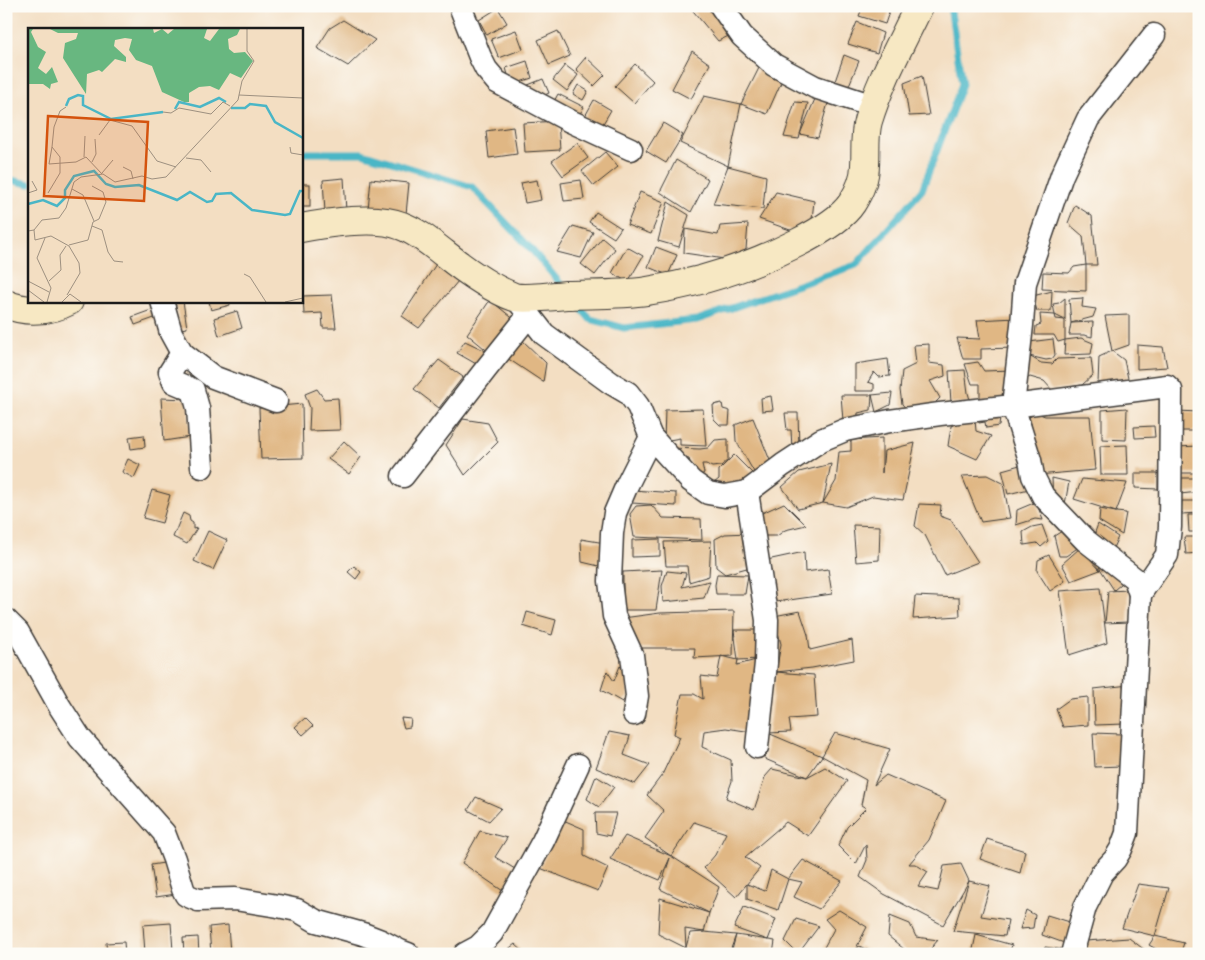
<svg xmlns="http://www.w3.org/2000/svg" width="1205" height="960" font-family="'Patrick Hand',sans-serif">
<style>
.lines{fill:none;stroke-linecap:round;stroke-linejoin:round}
.stream{stroke:#4ab6c6;stroke-width:7}
.building{fill:#e0b784}
.street-casing{stroke:#3c3935;stroke-width:25}
.secondary-casing{stroke:#3c3935;stroke-width:30}
.street{stroke:#fff;stroke-width:22}
.secondary{stroke:#f7e8c3;stroke-width:28}
.inset-river{fill:none;stroke:#4ab6c6;stroke-width:2.5}
.inset-road{fill:none;stroke:#9d9080;stroke-width:1}
.view{fill:#d4530e;fill-opacity:0.15;stroke:#d4530e;stroke-width:2.5}
.inset-edge{fill:none;stroke:#1c1c1c;stroke-width:2.5}
</style>
<rect width="100%" height="100%" fill="#fdfcf7"/>
<filter id="ink" filterUnits="userSpaceOnUse"><feTurbulence type="fractalNoise" baseFrequency=".02" numOctaves="2"/><feDisplacementMap in="SourceGraphic" scale="10" xChannelSelector="R" yChannelSelector="G"/><feConvolveMatrix kernelMatrix="1 2 1 2 8 2 1 2 1" color-interpolation-filters="sRGB"/></filter>
<filter id="wash" filterUnits="userSpaceOnUse"><feTurbulence type="fractalNoise" baseFrequency=".0096" numOctaves="4" result="noise"/><feDisplacementMap in="SourceGraphic" scale="20" xChannelSelector="R" yChannelSelector="G"/><feGaussianBlur stdDeviation="1.12" result="paint"/><feColorMatrix in="noise" values="0 0 0 0 0 0 0 0 0 0 0 0 0 0 0 0 0 1.4 0 .05"/><feComposite in="paint" operator="in"/></filter>
<g filter="url(#wash)">
<rect width="100%" height="100%" fill="#f3dec2"/>
<g class="lines">
<g class="stream">
<polyline points="301,153 362,153 472,187 531,249 565,289"/>
<polyline points="6,179 29,184"/>
<polyline points="575,301 590,319 624,328 697,320 856,265 922,190 962,84 950,6"/>
</g>
</g>
<g id="blocks">
<g class="building">
<polygon points="689,6 715,6 735,33 718,41"/>
<polygon points="863,6 891,6 885,24 859,16"/>
<polygon points="498,8 507,23 487,35 479,20"/>
<polygon points="343,20 375,40 348,66 317,48 330,28"/>
<polygon points="857,22 883,33 877,53 848,44"/>
<polygon points="516,30 523,49 499,58 491,39"/>
<polygon points="558,31 570,56 549,65 538,40"/>
<polygon points="692,51 710,64 691,99 672,89"/>
<polygon points="844,55 859,61 847,90 833,87"/>
<polygon points="586,57 605,75 594,86 576,69"/>
<polygon points="527,61 532,78 511,85 506,68"/>
<polygon points="635,64 653,81 634,103 615,86"/>
<polygon points="565,65 578,75 567,91 553,80"/>
<polygon points="760,66 783,78 767,114 741,104"/>
<polygon points="922,76 929,115 909,116 904,83"/>
<polygon points="543,79 549,93 534,100 528,85"/>
<polygon points="578,85 588,91 583,100 573,94"/>
<polygon points="558,94 584,107 576,120 551,107"/>
<polygon points="704,96 741,104 728,166 680,143"/>
<polygon points="815,99 828,103 818,138 800,134"/>
<polygon points="594,100 611,110 601,127 584,118"/>
<polygon points="795,102 808,103 799,139 784,137"/>
<polygon points="558,121 560,150 525,152 523,123"/>
<polygon points="663,123 683,135 666,163 646,151"/>
<polygon points="513,127 517,154 489,158 486,131"/>
<polygon points="577,143 588,158 563,176 552,161"/>
<polygon points="605,152 618,167 594,186 582,171"/>
<polygon points="676,160 708,179 691,212 660,192"/>
<polygon points="728,166 766,176 763,209 713,204"/>
<polygon points="344,178 346,211 325,212 323,180"/>
<polygon points="371,179 409,183 406,214 368,210"/>
<polygon points="537,180 541,200 525,203 521,183"/>
<polygon points="581,180 584,199 564,201 561,183"/>
<rect x="301" y="184" width="9" height="23"/>
<polygon points="640,192 664,202 651,234 627,225"/>
<polygon points="776,192 814,201 810,237 759,219"/>
<polygon points="668,202 689,215 679,247 658,241"/>
<polygon points="1075,205 1092,216 1097,265 1086,265 1083,236 1068,223"/>
<polygon points="596,212 621,228 614,238 589,222"/>
<polygon points="748,224 745,262 684,253 685,229 718,235 720,226"/>
<polygon points="573,226 593,232 581,258 557,252"/>
<polygon points="602,238 615,249 595,275 581,264"/>
<polygon points="627,247 643,256 628,282 612,273"/>
<polygon points="656,247 677,255 668,275 648,267"/>
<polygon points="440,258 463,275 419,328 402,316"/>
<polygon points="1086,265 1086,291 1042,289 1043,272 1069,273 1074,267"/>
<polygon points="1052,291 1051,311 1037,311 1033,296"/>
<polygon points="332,295 336,328 323,328 322,313 304,314 303,296"/>
<polygon points="1065,298 1065,320 1055,315 1053,304 1059,303"/>
<polygon points="1083,298 1082,307 1096,309 1093,317 1071,323 1093,322 1092,337 1084,335 1069,335 1071,323 1069,299"/>
<polygon points="490,300 516,321 490,353 478,365 457,353 465,341 490,353 467,334"/>
<polygon points="175,301 183,301 187,328 180,329"/>
<polygon points="209,301 229,301 230,305 211,310"/>
<polygon points="154,309 157,317 135,325 132,317"/>
<polygon points="237,311 242,328 219,336 214,318"/>
<polygon points="1040,314 1055,315 1056,319 1065,320 1065,340 1058,342 1054,335 1035,335 1036,326 1041,324"/>
<polygon points="1129,315 1129,345 1112,351 1124,360 1129,383 1098,384 1099,357 1112,351 1105,316"/>
<polygon points="1016,318 1014,348 981,349 981,359 963,359 957,338 980,339 977,320"/>
<polygon points="1081,338 1093,343 1091,354 1064,355 1065,340"/>
<polygon points="521,339 546,363 543,382 507,358"/>
<polygon points="1053,339 1055,355 1052,359 1046,360 1029,356 1041,363 1052,364 1057,359 1091,358 1093,375 1082,385 1052,390 1044,381 1030,377 1022,381 1029,342"/>
<polygon points="929,344 929,363 944,365 945,376 930,381 940,398 926,412 911,414 902,404 900,390 902,371 916,364 914,345"/>
<polygon points="1137,345 1163,347 1167,367 1137,369"/>
<polygon points="888,359 890,376 879,377 874,372 868,382 874,384 874,391 855,391 855,364"/>
<polygon points="439,360 463,377 439,408 414,389"/>
<polygon points="978,362 984,371 1012,370 1009,399 980,403 980,384 972,384 965,364"/>
<polygon points="965,370 968,393 971,403 951,403 949,371"/>
<polygon points="317,389 324,399 338,398 340,430 309,431 310,408 305,394"/>
<polygon points="892,393 890,405 876,412 872,395"/>
<polygon points="841,395 872,395 871,410 858,413 857,424 843,421"/>
<polygon points="771,396 773,410 762,411 761,398"/>
<polygon points="161,398 188,399 190,437 164,441"/>
<polygon points="722,403 723,409 730,411 729,425 720,425 714,419 713,405"/>
<polygon points="302,404 303,458 261,459 259,408"/>
<polygon points="1127,408 1126,440 1102,439 1102,410"/>
<polygon points="703,409 706,446 680,445 680,438 664,441 665,410"/>
<polygon points="977,410 1001,411 999,426 986,428 985,422 979,423"/>
<polygon points="1178,411 1198,412 1199,431 1180,431"/>
<polygon points="785,413 798,413 799,448 792,449 791,430 787,430"/>
<polygon points="1037,413 1045,416 1090,416 1095,470 1037,475 1031,424 1029,417"/>
<polygon points="753,418 773,468 758,479 736,441 735,425"/>
<polygon points="463,419 488,423 498,442 465,475 446,445"/>
<polygon points="975,420 976,431 991,436 977,459 948,446 951,426 959,422"/>
<polygon points="1154,426 1155,437 1135,438 1134,427"/>
<polygon points="144,435 145,447 131,449 129,437"/>
<polygon points="882,438 882,473 884,451 915,443 903,500 873,496 846,507 823,503 798,509 782,487 799,472 831,464 823,503 836,481 839,452 851,451 851,440"/>
<polygon points="728,439 728,460 721,466 712,467 706,464 702,464 704,473 700,476 694,475 689,459 675,457 671,448 700,449 708,448 715,440"/>
<polygon points="344,441 361,457 349,474 328,459"/>
<polygon points="1127,445 1128,475 1101,475 1100,446"/>
<polygon points="1199,446 1199,473 1175,473 1177,447"/>
<polygon points="734,455 758,479 744,488 714,483 719,479 719,470"/>
<polygon points="128,459 140,465 134,478 122,472"/>
<polygon points="1027,463 1033,488 1008,494 1002,470"/>
<polygon points="1135,473 1158,473 1158,489 1135,488"/>
<polygon points="987,475 1003,483 1010,518 981,522 962,476"/>
<polygon points="1052,478 1069,482 1065,504 1053,504"/>
<polygon points="1182,478 1199,478 1199,492 1180,494"/>
<polygon points="1082,479 1127,483 1116,512 1126,513 1122,535 1099,521 1100,509 1116,512 1074,499"/>
<polygon points="152,490 170,495 162,523 143,518"/>
<polygon points="632,490 676,493 676,506 632,503"/>
<polygon points="1182,501 1199,501 1199,513 1181,514"/>
<polygon points="1036,502 1043,520 1035,519 1016,525 1017,510"/>
<polygon points="784,503 806,525 785,530 777,536 764,536 762,513"/>
<polygon points="919,504 941,505 940,516 951,520 978,562 945,575 925,535 915,526"/>
<polygon points="651,505 663,518 701,519 702,540 634,537 630,514 636,506"/>
<polygon points="183,513 189,516 190,521 193,523 193,529 197,528 187,544 173,537"/>
<polygon points="1188,515 1199,515 1199,532 1189,532"/>
<polygon points="1098,524 1118,537 1113,548 1094,535"/>
<polygon points="853,525 880,526 879,560 856,562"/>
<polygon points="1042,525 1048,541 1041,547 1037,543 1024,545 1023,532 1032,527"/>
<polygon points="1067,528 1083,544 1066,556 1059,556 1054,536"/>
<polygon points="208,531 227,540 213,570 194,561"/>
<polygon points="749,533 754,566 725,574 716,567 715,539 725,534"/>
<polygon points="1184,537 1199,537 1199,553 1186,554"/>
<polygon points="581,539 605,543 603,567 582,562"/>
<polygon points="660,539 660,556 632,557 632,540"/>
<polygon points="711,541 709,576 689,582 687,566 666,566 664,542"/>
<polygon points="1080,548 1100,570 1071,581 1062,564"/>
<polygon points="804,552 805,572 828,569 832,594 775,602 767,560"/>
<polygon points="1049,555 1065,581 1050,591 1037,571 1038,560"/>
<polygon points="1106,562 1125,576 1121,584 1114,590 1099,567"/>
<polygon points="354,566 361,572 356,579 348,572"/>
<polygon points="662,570 656,610 623,610 623,572"/>
<polygon points="667,571 686,573 682,587 710,581 704,598 663,602 662,586"/>
<polygon points="717,574 748,575 745,594 716,594 715,585"/>
<polygon points="1100,588 1107,643 1069,655 1060,591"/>
<polygon points="1129,590 1128,622 1105,623 1108,591"/>
<polygon points="915,596 959,598 960,616 913,619"/>
<polygon points="734,611 733,656 694,658 695,648 640,648 623,618 660,613"/>
<polygon points="800,611 808,635 810,650 852,640 854,660 812,668 776,672 814,675 817,717 789,719 791,732 768,733 776,672 781,644 774,616"/>
<polygon points="527,612 556,620 552,635 523,626"/>
<polygon points="734,630 757,630 760,659 752,732 726,728 704,731 702,747 731,760 732,781 726,798 754,810 765,777 772,769 807,777 825,767 847,781 808,836 786,822 745,857 760,868 736,897 704,868 715,855 726,833 694,822 671,856 719,887 709,913 704,932 685,929 686,948 658,934 660,898 709,913 660,889 670,858 660,880 610,859 625,836 671,856 645,838 664,811 647,795 662,775 680,737 674,734 682,694 694,694 703,699 701,676 717,678 721,656 738,660 737,665 760,659 738,660"/>
<polygon points="620,666 627,674 628,697 622,702 601,690 607,671 614,681"/>
<polygon points="1129,685 1125,724 1095,725 1094,689"/>
<polygon points="1088,697 1088,725 1063,727 1056,709 1070,699"/>
<polygon points="305,718 313,726 303,735 295,727"/>
<polygon points="401,718 411,719 410,727 404,728"/>
<polygon points="609,732 630,736 624,755 650,765 635,784 596,768"/>
<polygon points="768,733 822,756 807,777 765,759"/>
<polygon points="835,733 890,749 874,785 886,775 946,801 929,840 909,864 915,864 928,872 918,887 938,891 944,866 961,864 969,881 943,925 884,894 860,877 867,860 866,844 856,864 838,846 847,827 866,808 861,805 866,780 822,756"/>
<polygon points="1093,733 1121,734 1121,766 1095,767"/>
<polygon points="596,776 614,787 599,807 587,799"/>
<polygon points="476,797 501,808 489,821 468,810"/>
<polygon points="595,813 616,813 610,836 596,833"/>
<polygon points="561,819 584,829 584,856 608,868 598,891 540,868"/>
<polygon points="480,831 507,838 495,857 515,869 503,891 462,863"/>
<polygon points="987,839 1025,851 1020,873 980,859"/>
<polygon points="803,860 842,881 819,909 794,897 802,882 788,879"/>
<polygon points="170,862 176,894 156,897 151,865"/>
<polygon points="771,870 788,879 778,910 747,899 747,884 765,891"/>
<polygon points="969,881 990,886 981,916 1008,920 1005,936 953,931"/>
<polygon points="1138,884 1169,888 1155,936 1184,943 1180,954 1165,954 1149,945 1155,936 1122,928"/>
<polygon points="744,907 776,919 768,940 734,928"/>
<polygon points="839,910 867,927 853,954 826,954 821,953 823,954 812,954 815,949 821,953 834,929 825,919"/>
<polygon points="1026,910 1035,915 1033,928 1020,929"/>
<polygon points="1047,915 1073,923 1067,944 1042,935"/>
<polygon points="890,916 910,924 916,937 938,940 926,954 910,954 888,936"/>
<polygon points="796,919 819,926 798,954 785,941"/>
<polygon points="171,923 173,951 145,953 143,925"/>
<polygon points="228,925 230,954 211,954 209,927"/>
<polygon points="704,932 736,935 775,941 773,954 731,954 736,935 729,954 684,954 690,933"/>
<polygon points="976,935 1012,945 1009,954 972,954"/>
<polygon points="198,937 199,954 184,954 183,938"/>
<polygon points="1129,938 1150,954 1084,954 1086,941"/>
<polygon points="124,942 125,954 107,954 106,943"/>
<polygon points="515,944 526,954 502,954"/>
<polygon points="859,946 876,954 854,954"/>
<polygon points="1045,947 1065,950 1064,954 1044,954"/>
<polygon points="1016,950 1028,953 1028,954 1015,954"/>
</g>
</g>
</g>
<g filter="url(#ink)">
<use href="#blocks" fill-opacity="0" stroke="#3c3935" stroke-width="1"/>
<g class="lines">
<g class="street-casing">
<g id="street">
<polyline points="460,6 480,57 486,69 497,82 570,121 631,149"/>
<polyline points="721,6 742,36 774,65 815,87 873,106"/>
<polyline points="516,298 544,334 611,383 628,393 638,406 651,437 691,481 708,493 725,496 747,492 783,465 821,440 845,430 890,421 940,414 1013,406 1167,386 1171,390 1170,527 1167,555 1140,594"/>
<polyline points="162,301 171,333 182,353 213,377 276,401"/>
<polyline points="182,353 170,372 174,382 193,390 198,408 202,467"/>
<polyline points="403,476 486,369 529,315"/>
<polyline points="747,492 767,620 766,663 757,747"/>
<polyline points="6,620 18,632 60,707 80,738 164,833 174,859 183,889 186,895 198,900 235,899 278,906 297,910 316,921 363,934 381,941 400,951 408,954"/>
<polyline points="634,714 637,696 632,655 614,616 612,598 610,581 612,533 615,513 627,485 651,437"/>
<polyline points="465,954 478,947 492,933 543,841 578,765"/>
<polyline points="1072,954 1085,907 1102,873 1115,859 1121,849 1127,833 1140,594 1135,579 1085,540 1043,496 1033,476 1030,460 1013,406 1022,325 1025,283 1062,175 1088,119 1154,35"/>
</g>
</g>
<g class="secondary-casing">
<g id="secondary">
<path d="M 301,228 C 328,223 376,215 402,226 C 418,232 432,244 445,254 C 465,270 490,288 514,297 C 522,299 556,296 566,295 C 593,294 621,295 647,291 C 700,283 750,267 797,243 C 815,234 841,220 852,203 C 859,192 865,179 865,165 C 866,150 864,135 868,121 C 880,81 901,44 919,6"/>
<path d="M 6,304 C 26,313 50,311 69,301"/>
</g>
</g>
<use href="#street" class="street"/>
<use href="#secondary" class="secondary"/>
</g>
</g>
<g transform="translate(28 28)">
<rect width="275" height="275" fill="#f3dec2"/>
<path d="M 0,1 L 5,1 L 3,4 L 10,19 L 18,24 L 10,40 L 18,46 L 24,39 L 30,54 L 23,56 L 22,61 L 15,56 L 0,56 ZM 22,1 L 125,1 L 126,5 L 134,1 L 140,6 L 146,1 L 179,1 L 176,10 L 182,13 L 191,1 L 212,1 L 209,7 L 200,11 L 201,21 L 206,25 L 217,24 L 225,33 L 213,50 L 202,45 L 191,62 L 182,58 L 171,59 L 161,65 L 161,74 L 156,74 L 134,64 L 124,38 L 108,32 L 101,22 L 104,11 L 97,10 L 87,12 L 86,18 L 98,29 L 98,34 L 87,31 L 74,44 L 71,42 L 59,46 L 58,66 L 35,30 L 37,15 L 48,11 L 50,5 L 30,5 Z" fill="#68b780"/>
<path class="inset-river" d="M 38,78 L 41,71 L 50,67 L 55,68 L 55,77 L 83,91 L 135,84M 203,80 L 217,80 L 222,76 L 238,78 L 247,94 L 275,110M 147,81 L 151,74 L 172,79 L 191,70 L 198,74M 0,176 L 15,172 L 29,178 L 37,170 L 37,162 L 46,148 L 66,143 L 78,156 L 87,159 L 111,157 L 149,172 L 162,164 L 179,174 L 184,173 L 188,166 L 203,165 L 224,182 L 257,187 L 262,186 L 272,163 L 275,163"/>
<path class="inset-road" d="M 211,67 L 214,53 L 226,33 L 219,23 L 219,1M 135,84 L 143,85 L 151,80 L 183,86 L 195,74 L 202,78M 71,107 L 82,92 L 104,98 L 129,133 L 148,139M 24,119 L 21,136 L 48,134 L 58,129 L 74,146M 262,119 L 263,125 L 275,127M 56,129 L 57,108M 158,130 L 173,132 L 183,144M 64,134 L 68,126 L 67,111M 95,139 L 103,143 L 105,151M 74,145 L 85,132M 44,161 L 55,167 L 66,193M 0,165 L 9,162 L 4,153M 20,165 L 32,145 L 32,129 L 24,119 L 26,99 L 32,83 L 38,79M 64,198 L 74,202 L 80,224 L 86,233 L 95,234M 6,202 L 7,212 L 23,208 L 41,218 L 51,235 L 52,245 L 39,267M 0,203 L 6,202 L 14,192 L 31,190 L 38,180 L 46,154 L 53,149 L 75,146 L 87,154 L 114,148 L 124,151 L 138,149 L 210,72 L 211,67 L 275,70M 17,210 L 9,230 L 23,260 L 19,274M 41,217 L 60,212 L 65,194 L 71,191 L 78,174 L 75,164 L 64,158M 216,246 L 222,249 L 238,274M 0,253 L 21,264M 21,253 L 33,242 L 32,227 L 38,218M 0,262 L 16,274M 34,274 L 42,266 L 53,274M 257,274 L 275,270"/>
<path class="view" d="M 20,88 L 120,94 L 116,173 L 16,168 Z"/>
<rect width="275" height="275" class="inset-edge"/>
</g>
<rect width="1205" height="960" fill="none" stroke="#fdfcf7" stroke-width="25"/>
</svg>
